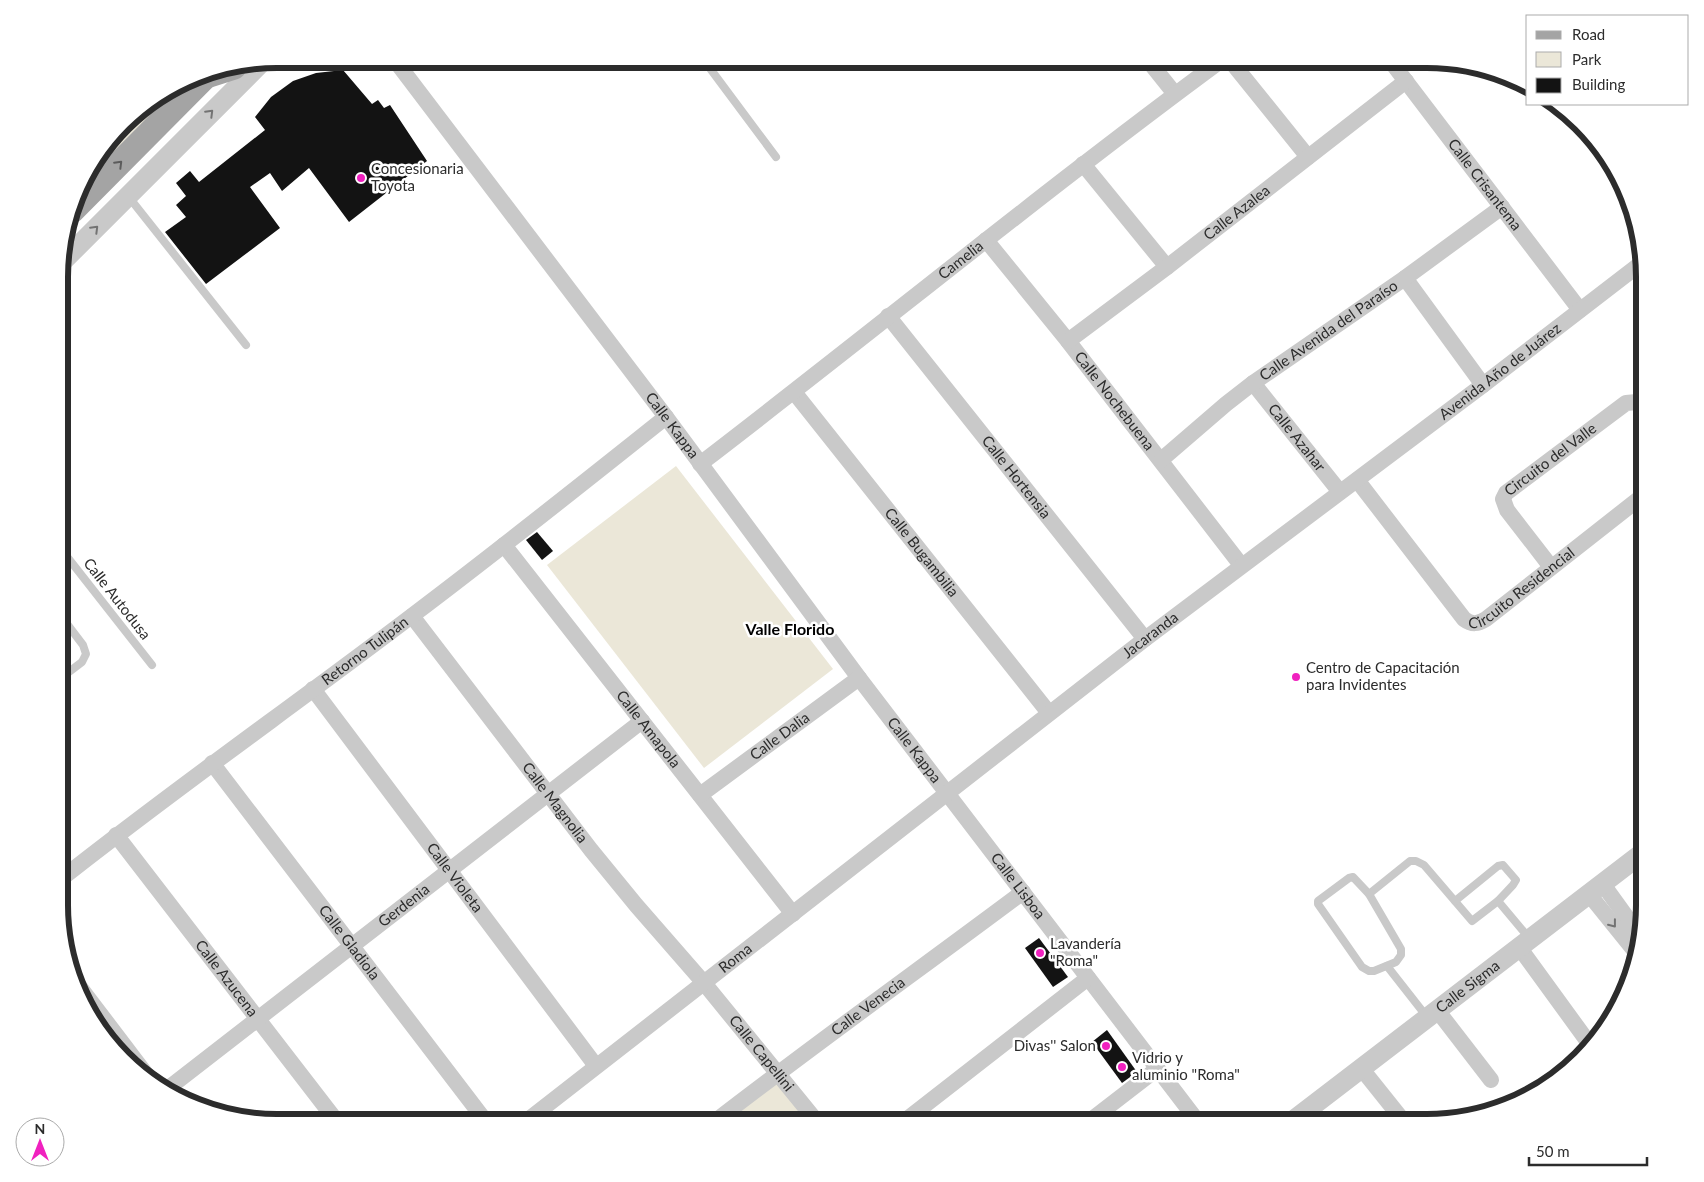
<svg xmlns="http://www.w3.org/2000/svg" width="1704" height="1182" viewBox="0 0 1704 1182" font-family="Lato,sans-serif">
<rect width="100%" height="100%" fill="#fff"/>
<g fill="#ebe7d8">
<polygon points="185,80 77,194 81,180 133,113"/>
<polygon points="676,466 833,669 704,768 547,565"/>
<polygon points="777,1080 810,1123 721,1123"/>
</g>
<g fill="#131313">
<polygon points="343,70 372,104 378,100 384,108 390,105 427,161 349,222 309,168 282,191 270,173 250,187 280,228 206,284 165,232 186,217 176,205 186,196 176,183 190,171 199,182 265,130 255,117 271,97 293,81 316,73"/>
<polygon points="537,532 553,551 542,560 526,540"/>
<polygon points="1039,938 1068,977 1053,987 1025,948"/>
<polygon points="1107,1030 1137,1072 1122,1083 1092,1042"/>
</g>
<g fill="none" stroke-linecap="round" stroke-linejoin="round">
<g stroke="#c9c9c9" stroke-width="8">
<polyline points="703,59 776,157"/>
<polyline points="128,196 246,345"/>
<polyline points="61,549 152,665"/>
<polyline points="61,616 83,645 86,654 82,662 61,678"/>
<polygon points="1353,877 1369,894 1401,949 1401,955 1396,962 1374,971 1369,971 1362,967 1318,904 1318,901 1349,878"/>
<polyline points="1369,894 1410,861 1416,861 1424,865 1472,921 1498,901"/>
<polyline points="1455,901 1498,866 1503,865 1516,880 1513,885 1498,901 1529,938"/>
<polyline points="1387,966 1427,1017"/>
</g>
<g stroke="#c9c9c9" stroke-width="16">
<path id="s1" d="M394 59 666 417 859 678 1199 1123"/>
<polyline points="1147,59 1175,94"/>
<polyline points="1229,59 1308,157"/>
<path id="s2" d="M1389 59 1580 310"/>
<polyline points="1083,164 1167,267"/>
<path id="s3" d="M986 240 1068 341 1241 565"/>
<polyline points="1405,278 1483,385"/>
<path id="s4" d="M888 316 1145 639"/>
<path id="s5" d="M1068 341 1167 267 1406 81"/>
<path id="s6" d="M1253 383 1340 492"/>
<path id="s7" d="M794 392 1049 713"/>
<path id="s8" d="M1161 460 1226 404 1253 383 1405 278 1502 207"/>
<path id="s9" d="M700 464C875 330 1045 190 1223 59"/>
<path id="s10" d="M1357 480 1464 619C1472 625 1478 624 1486 619L1645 494"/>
<path id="s11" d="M504 545 793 914"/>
<path id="s12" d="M1551 567 1507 510 1503 499 1506 493 1626 403 1637 402 1645 408"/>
<path id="s13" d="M412 616 591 850 636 905 704 983 818 1123"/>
<path id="s14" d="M313 689 596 1066"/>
<path id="s15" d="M212 763 487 1123"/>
<path id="s16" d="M700 795 859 678"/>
<path id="s17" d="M116 835 338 1123"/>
<path id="s18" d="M61 879C176 788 296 704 413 615 498 551 582 484 666 417"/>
<polyline points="1602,883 1641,937"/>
<polyline points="1588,893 1638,955"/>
<polyline points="1519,947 1591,1046"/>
<polyline points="79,986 152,1082"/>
<polyline points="1437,1010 1491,1080"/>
<polyline points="1361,1068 1405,1123"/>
<path id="s19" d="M166 1090 642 721"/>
<path id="s20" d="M524 1123 1145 639 1483 385 1644 261"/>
<path id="s21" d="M713 1123C815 1044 920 969 1023 892"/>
<polyline points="902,1123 1088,978"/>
<polyline points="1087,1123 1157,1069"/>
</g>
<g stroke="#c9c9c9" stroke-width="20">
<polyline points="61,263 262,62"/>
<path id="s22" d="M1290 1123 1645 851"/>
</g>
<g stroke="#a4a4a4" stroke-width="25">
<polyline points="206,76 234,67"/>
<polyline points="72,211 210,72"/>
</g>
</g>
<defs><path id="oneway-chevron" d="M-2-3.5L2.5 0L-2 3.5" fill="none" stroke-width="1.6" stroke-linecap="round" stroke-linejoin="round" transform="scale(1.25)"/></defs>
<g stroke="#737373">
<use href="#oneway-chevron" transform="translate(210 113) rotate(-45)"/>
<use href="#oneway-chevron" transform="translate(95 229) rotate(-45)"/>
<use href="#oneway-chevron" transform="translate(1613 924) rotate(52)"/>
</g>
<use stroke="#5c5c5c" href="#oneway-chevron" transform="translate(119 164) rotate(-45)"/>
<g fill="#f021bf" stroke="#fff" stroke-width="2">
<circle cx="361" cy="178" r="5"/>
<circle cx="1296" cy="677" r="5"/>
<circle cx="1040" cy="953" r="5"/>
<circle cx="1106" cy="1046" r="5"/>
<circle cx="1122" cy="1067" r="5"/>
</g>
<g text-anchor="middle" stroke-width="5" stroke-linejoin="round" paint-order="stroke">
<g font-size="15" fill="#2c2c2c" stroke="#fff" text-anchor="start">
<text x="371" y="174">Concesionaria<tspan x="371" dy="17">Toyota</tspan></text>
<text x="1306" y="673">Centro de Capacitación<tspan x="1306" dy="17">para Invidentes</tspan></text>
<text x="1050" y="949">Lavandería<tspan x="1050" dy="17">"Roma"</tspan></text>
<text x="1096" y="1051" text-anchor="end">Divas'' Salon</text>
<text x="1132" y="1063">Vidrio y<tspan x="1132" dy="17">aluminio "Roma"</tspan></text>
</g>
<g font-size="15" fill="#2c2c2c" stroke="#fff">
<text dy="5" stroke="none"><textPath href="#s2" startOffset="158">Calle Crisantema</textPath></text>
<text dy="5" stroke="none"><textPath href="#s5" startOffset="212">Calle Azalea</textPath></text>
<text dy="5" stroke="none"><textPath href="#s9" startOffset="331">Camelia</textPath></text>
<text dy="5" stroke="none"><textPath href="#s8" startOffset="212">Calle Avenida del Paraíso</textPath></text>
<text dy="5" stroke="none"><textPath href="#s20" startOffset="1232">Avenida Año de Juárez</textPath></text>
<text dy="5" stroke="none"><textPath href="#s3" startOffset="206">Calle Nochebuena</textPath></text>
<text dy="5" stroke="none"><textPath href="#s1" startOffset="460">Calle Kappa</textPath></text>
<text dy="5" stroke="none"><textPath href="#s6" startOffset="70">Calle Azahar</textPath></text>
<text dy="5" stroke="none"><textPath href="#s12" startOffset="146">Circuito del Valle</textPath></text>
<text dy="5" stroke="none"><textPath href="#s4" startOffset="206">Calle Hortensia</textPath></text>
<text dy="5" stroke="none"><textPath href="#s7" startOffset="205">Calle Bugambilia</textPath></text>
<text dy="5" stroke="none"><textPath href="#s10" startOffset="245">Circuito Residencial</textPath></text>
<text transform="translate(117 599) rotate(52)" y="5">Calle Autodusa</text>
<text dy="5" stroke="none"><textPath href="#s20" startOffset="794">Jacaranda</textPath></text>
<text dy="5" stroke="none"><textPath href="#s18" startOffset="380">Retorno Tulipán</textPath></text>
<text dy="5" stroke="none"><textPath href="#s11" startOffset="234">Calle Amapola</textPath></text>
<text dy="5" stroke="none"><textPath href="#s16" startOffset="99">Calle Dalia</textPath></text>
<text dy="5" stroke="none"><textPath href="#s1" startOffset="865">Calle Kappa</textPath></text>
<text dy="5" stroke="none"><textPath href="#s13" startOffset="235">Calle Magnolia</textPath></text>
<text dy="5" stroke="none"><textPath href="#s14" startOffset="236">Calle Violeta</textPath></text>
<text dy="5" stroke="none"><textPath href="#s1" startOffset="1036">Calle Lisboa</textPath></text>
<text dy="5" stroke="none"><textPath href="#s19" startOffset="301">Gerdenia</textPath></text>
<text dy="5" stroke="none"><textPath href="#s15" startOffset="226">Calle Gladiola</textPath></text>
<text dy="5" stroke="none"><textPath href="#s20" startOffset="268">Roma</textPath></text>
<text dy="5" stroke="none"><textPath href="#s17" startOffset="181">Calle Azucena</textPath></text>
<text dy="5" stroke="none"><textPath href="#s22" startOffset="224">Calle Sigma</textPath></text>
<text dy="5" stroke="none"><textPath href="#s21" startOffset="194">Calle Venecia</textPath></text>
<text dy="5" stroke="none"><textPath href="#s13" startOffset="560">Calle Capellini</textPath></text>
</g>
<g font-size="16" font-weight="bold" fill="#000" stroke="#fff">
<text x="790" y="635">Valle Florido</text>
</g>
</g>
<path d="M0 0H1704V1182H0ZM277 68H1427A209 209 0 0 1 1636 277V905A209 209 0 0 1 1427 1114H277A209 209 0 0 1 68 905V277A209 209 0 0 1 277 68Z" fill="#fff" fill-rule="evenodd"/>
<path fill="none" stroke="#2c2c2c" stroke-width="6" d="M277 68H1427A209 209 0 0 1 1636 277V905A209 209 0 0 1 1427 1114H277A209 209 0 0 1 68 905V277A209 209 0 0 1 277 68Z"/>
<rect x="1526" y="15" width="162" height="90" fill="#ffffff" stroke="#ababab"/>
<rect x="1536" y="31" width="25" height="8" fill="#a4a4a4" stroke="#ababab"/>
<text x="1572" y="40" font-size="15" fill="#2c2c2c">Road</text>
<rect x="1536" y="52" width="25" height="15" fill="#ebe7d8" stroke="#ababab"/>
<text x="1572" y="65" font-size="15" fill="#2c2c2c">Park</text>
<rect x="1536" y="78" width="25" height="15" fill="#131313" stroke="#ababab"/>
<text x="1572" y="90" font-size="15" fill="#2c2c2c">Building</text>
<g transform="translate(40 1142)"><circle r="24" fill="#ffffff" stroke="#ababab"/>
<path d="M0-4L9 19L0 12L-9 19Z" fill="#f021bf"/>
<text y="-8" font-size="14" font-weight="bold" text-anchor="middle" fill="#2c2c2c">N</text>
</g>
<path d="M1529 1157v8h118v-8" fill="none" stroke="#2c2c2c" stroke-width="2.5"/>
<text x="1536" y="1157" font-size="15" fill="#2c2c2c" stroke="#ffffff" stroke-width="4" paint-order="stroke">50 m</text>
</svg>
